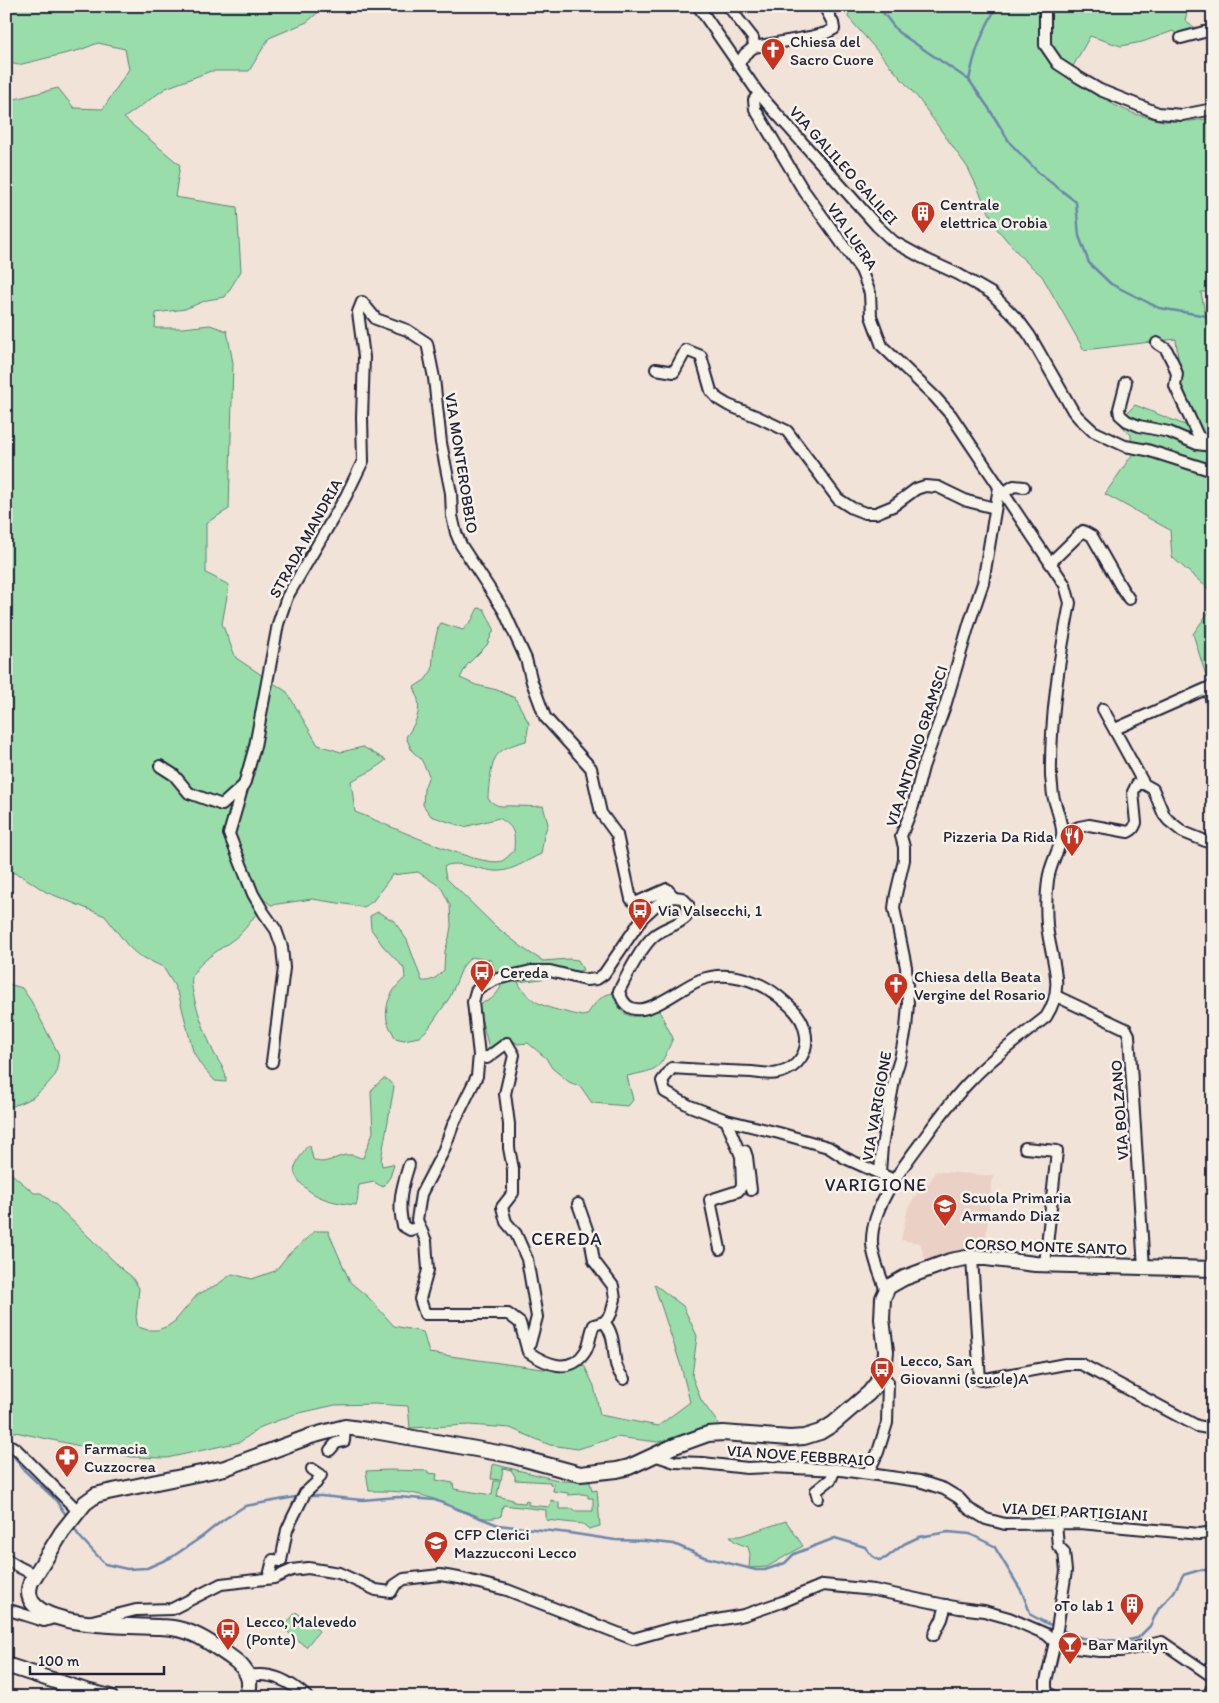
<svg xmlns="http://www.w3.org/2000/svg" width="1219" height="1703" viewBox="0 0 1219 1703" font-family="Itim,sans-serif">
<rect width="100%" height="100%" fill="#f2e3d9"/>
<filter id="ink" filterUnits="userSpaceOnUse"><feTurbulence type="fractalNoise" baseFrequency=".02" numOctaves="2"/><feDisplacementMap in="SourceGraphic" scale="10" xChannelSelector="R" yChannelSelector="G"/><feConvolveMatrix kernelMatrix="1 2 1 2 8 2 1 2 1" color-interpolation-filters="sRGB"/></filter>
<g filter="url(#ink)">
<polygon fill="#ebd0c6" points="936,1171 993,1176 990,1201 985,1247 963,1249 926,1262 920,1243 901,1240 908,1208 924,1181 929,1183"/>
<g fill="#99deaa" stroke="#5e8072">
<path d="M6 6H321L322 9 307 22 269 38 249 71H211L166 88 124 118 180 165 175 197 237 207 241 271 225 297 207 300 185 309 156 313 155 328H183L210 325 227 331 233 363 229 509 206 523V573L229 585 222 624 236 658 287 692 318 745 341 752 363 747 386 760 373 770 351 781 355 812C380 821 481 869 502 861 506 859 510 854 514 851 515 833 515 827 499 818L464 827 431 816 423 805 424 789 429 775 421 759 412 751 406 737C418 720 423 708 414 687L425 680 432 670 434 645 438 628 441 623 463 630 472 620 478 608 484 609 494 629 487 645 467 665 460 678 476 685 497 690 515 698 529 723 526 741C516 744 506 746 498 754 491 761 488 789 488 799 499 809 501 805 514 806 524 806 533 807 543 806L548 824 544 835 541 854C527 860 510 873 494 871 481 870 454 859 444 867L446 878 495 926 527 951 543 961 569 959 578 960 583 970 549 978 518 982C531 1008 556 1009 582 1016L587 1015C594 1004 602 993 615 993 618 1021 637 1020 658 1009L673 1038C659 1070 661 1069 627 1076L633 1100 628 1106 592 1103 581 1087 569 1082 552 1068 546 1058 528 1043 518 1044 508 1038 501 1040 489 1048 477 1003C489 1003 495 997 501 987L491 960 471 957 463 966 450 997 428 1029 419 1037 404 1040 395 1038C393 1032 388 1026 387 1020 384 1003 393 988 405 978L404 968 383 946 371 929 370 916 378 912 394 921 407 940 422 981C432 982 437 977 444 970L445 951 449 938 451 926 450 905 441 887 418 872 392 875 373 901 364 907 312 899 271 905 250 889 259 910C253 918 247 927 240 934 228 945 201 959 193 974 186 986 207 1037 213 1051 218 1062 227 1070 226 1082L215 1081 200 1064 193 1051 179 996 174 985 163 967 138 955 128 946 105 916 46 892 22 876 6 870V92L15 99 58 88 74 108 103 109 129 69 125 49 98 43 80 50 18 65 6 62Z"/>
<polygon points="850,6 1189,6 1185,20 1198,30 1187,34 1177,34 1173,31 1142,42 1121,46 1090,36 1072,68 1114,105 1135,114 1163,121 1192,121 1213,118 1213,292 1201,292 1213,355 1213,593 1172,557 1170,530 1105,494 1132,455 1131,435 1118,422 1135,405 1185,425 1176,339 1084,350 1042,276 1024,260 997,229 968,168 918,98 848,17"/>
<polygon points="1213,606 1213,698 1193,634"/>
<polygon points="9,984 22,988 31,1001 59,1055 56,1074 45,1087 32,1098 6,1109 6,985"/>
<path d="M383 1079H387L394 1087 381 1160 382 1166 392 1164 394 1165 390 1177 383 1187 374 1182 359 1185C357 1192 359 1199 356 1205 335 1203 313 1199 299 1181 296 1177 293 1172 295 1167 297 1160 303 1153 307 1146H310L313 1159C324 1168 339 1153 351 1155 356 1155 358 1158 363 1158L373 1132 371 1092 374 1087Z"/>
<polygon points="6,1169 34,1193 41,1193 57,1206 123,1270 131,1276 139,1288 136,1317 138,1327 148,1330 158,1330 168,1326 175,1321 197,1295 218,1284 232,1274 252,1279 275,1271 289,1254 315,1231 328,1231 350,1282 369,1298 394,1326 423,1332 429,1353 542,1369 564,1370 584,1365 594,1386 600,1415 658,1426 690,1402 681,1366 654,1284 683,1306 697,1336 692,1376 701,1400 720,1426 658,1442 616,1437 578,1449 550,1445 510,1428 469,1425 410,1428 408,1406 374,1404 335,1405 295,1414 261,1427 240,1442 167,1458 131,1457 6,1430 6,1411 10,1403 6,1391"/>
<path d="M493 1464 562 1481 590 1482 592 1491 597 1490 600 1526 589 1529 583 1524 546 1520V1510L503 1505 501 1516C481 1525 450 1505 431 1498 411 1491 389 1491 369 1491L366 1471 389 1470 428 1471V1473L437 1474 436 1480 453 1483 454 1489 492 1495 494 1481H500L497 1496 513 1500V1502L525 1503 526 1500 529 1501 528 1505 550 1507 551 1500 559 1503V1509H574L575 1511H593V1498H588V1495L582 1494 568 1495V1493L553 1491 554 1485 550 1484V1482L515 1480V1476L511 1470 503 1468 501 1480 491 1479Z"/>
<polygon points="786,1521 803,1546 767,1567 749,1568 750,1554 748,1547 735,1542 730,1536 740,1536"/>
<polygon points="296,1612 319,1631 306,1647 283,1628"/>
</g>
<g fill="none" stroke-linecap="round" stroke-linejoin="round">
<g stroke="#6b86ab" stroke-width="2.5">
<polyline points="878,6 898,32 969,80 988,107 1010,143 1039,173 1076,202 1079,236 1089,263 1111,284 1159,308 1213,317"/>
<path d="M969 80C975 50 982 33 997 6"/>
<polyline points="6,1453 13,1455 24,1470 55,1499 68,1518"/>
<polyline points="306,1496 321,1496 362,1500 398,1497 435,1500 498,1525 569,1533 615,1540 645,1541 674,1544 704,1557 756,1570 765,1570 785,1563 794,1554 835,1538 865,1547 872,1556 879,1560 886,1558 904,1544 919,1537 948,1532 970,1534 994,1546 1022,1592 1031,1615 1046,1623 1054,1626"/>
<polyline points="72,1525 79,1536 105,1564 127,1569 147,1568 172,1557 203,1536 223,1520 245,1506 301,1496"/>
<polyline points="1059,1628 1071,1634 1082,1638 1124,1641 1138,1638 1150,1626 1159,1608 1174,1592 1183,1575 1200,1570 1213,1570"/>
</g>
<defs>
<g id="street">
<polyline points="698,6 759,94 877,226 894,242 923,258 958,274 991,293 1019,321 1030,336 1073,411 1079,418 1093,431 1125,446 1147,450 1213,471"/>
<polyline points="728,6 753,38 754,47"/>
<polyline points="1045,6 1045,45 1058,64 1078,77 1100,90 1158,113 1182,115 1213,109"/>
<polyline points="1181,38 1204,32 1213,31"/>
<polyline points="738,65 745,54 754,47 810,37 826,33 834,29 833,23 824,6"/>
<path d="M759 94 754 100 755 109 802 188 861 270 870 293 871 316 882 346 935 397 951 415 1065 585 1070 603C1059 660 1050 718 1051 777 1052 783 1052 789 1053 795 1055 805 1064 827 1062 836 1059 851 1050 864 1048 880 1046 894 1046 911 1047 925 1050 959 1067 985 1046 1017 1021 1037 995 1055 973 1078 955 1096 940 1116 925 1137 905 1164 870 1207 872 1244 873 1259 881 1276 886 1291"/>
<polyline points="1157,343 1166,349 1173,363 1177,374 1175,386 1198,436 1210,444"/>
<polyline points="656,369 674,372 686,350 701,356 711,391 718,399 728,405 758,417 787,431 838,499 852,508 865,513 876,513 893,506 916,489 925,486 938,487 967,501 995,508"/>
<polyline points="1126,382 1119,409 1120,415 1127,421 1139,426 1169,432 1197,444 1212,446"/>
<polyline points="1003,493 1014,486 1024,487"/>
<polyline points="1050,563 1083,531 1092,536 1121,587 1129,599"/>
<polyline points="1103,709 1144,784 1153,789 1164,815 1168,820 1183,832 1213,844"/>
<polyline points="1115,729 1208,688 1213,706"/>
<polyline points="160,766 174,775 189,793 222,805 244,785 255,746 278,624 287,597 346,496 363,461 362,417 364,357 358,312 362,302 376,319 407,330 427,343 434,378 441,443 451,493 452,516 456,533 461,545 504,611 526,659 532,682 545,717 591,768 601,813 617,835 631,899 635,903 667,889 674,897"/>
<polyline points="242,789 229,834 253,894 264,913 276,930 282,947 284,968 272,1062"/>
<path d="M1063 834 1079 827 1089 825 1128 832C1133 830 1134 828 1136 823L1133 792 1137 784H1144"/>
<polyline points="1056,996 1126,1029 1129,1035 1144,1268"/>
<polyline points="479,1055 487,1058 507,1043 514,1055 505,1094 509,1124 509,1148 513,1169 513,1193 502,1207 506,1222 516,1234 527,1259 537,1317 529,1347 527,1348"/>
<polyline points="1025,1148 1057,1151 1045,1264"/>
<polyline points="745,1151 747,1157 751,1190"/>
<path d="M409 1165C402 1187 397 1204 403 1226L410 1230 419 1227"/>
<polyline points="880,1172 882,1146 895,1075 900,1059 906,1029 908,1004 906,967 894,908 896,894 904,860 904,847 901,836 913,806 923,767 945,706 970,621 983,583 999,487"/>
<path d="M578 1204 590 1238 594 1261 613 1286 615 1299 611 1314 604 1322 594 1325C590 1333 590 1345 585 1352 570 1375 546 1364 528 1352L520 1323 508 1314H425L420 1299 428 1270 426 1241 417 1220 421 1194 443 1152 453 1125 477 1076 479 1055 473 1002 476 991 480 987 497 979 531 971H550L586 980 597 979 604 974 643 917 654 907 664 900 674 897 682 898 688 904 686 917C677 926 665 927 655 935 642 945 627 975 619 991 631 1034 676 989 700 980 726 970 757 979 778 996 789 1005 802 1015 805 1031 810 1051 798 1069 778 1073 770 1075 760 1073 752 1072 725 1071 699 1070 672 1068L662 1081 665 1092 690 1106 726 1120 779 1133 828 1147 845 1158 894 1180"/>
<polyline points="720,1249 710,1200 738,1191 742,1186 741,1156 726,1120"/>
<polyline points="972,1258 980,1380 1065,1364 1081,1364 1197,1426 1213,1429"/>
<path d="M604 1322C620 1340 608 1362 624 1379"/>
<polyline points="6,1443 16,1449 78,1511"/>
<polyline points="330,1450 336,1443 344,1441 345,1427"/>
<polyline points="654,1455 675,1462 703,1463 747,1468 770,1467 841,1470 919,1481 944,1489 959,1498 969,1509 986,1519 1005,1524 1080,1523 1200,1534 1213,1532"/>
<polyline points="868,1473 878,1452 887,1423 888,1382 881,1373"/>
<polyline points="818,1498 816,1491 831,1479 835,1469"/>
<polyline points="6,1559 19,1567 35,1575"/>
<polyline points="270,1572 273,1560 281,1561 287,1530 292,1519 305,1493 316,1483 321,1475 312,1469"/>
<polyline points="6,1609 44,1621 57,1617"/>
<polyline points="88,1622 136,1610 172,1609 221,1584 274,1578 292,1570 308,1568 339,1573 376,1590 391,1592 395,1585 404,1579 440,1575 459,1578 507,1590 633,1639 669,1629 744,1615 782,1602 823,1585 874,1590 959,1608 984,1611 1009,1618 1046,1634 1055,1642 1075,1648 1099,1651 1121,1651 1162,1642 1213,1677"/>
<polyline points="934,1635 942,1619 946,1605"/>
<path d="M248 1676C273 1672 289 1681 307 1697"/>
<polyline points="1055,1697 1051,1695 1046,1690 1046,1681 1055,1642 1066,1571 1064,1552 1058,1546 1056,1523"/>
<polyline points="1211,1697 1211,1690 1213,1687"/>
</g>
<g id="secondary">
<polyline points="6,1665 86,1691 110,1697"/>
<path d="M246 1697C254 1680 246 1668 232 1658 216 1647 201 1635 182 1630 175 1628 167 1627 159 1627 135 1625 12 1631 31 1582L62 1532 85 1503 96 1495 108 1492 225 1468 311 1436 345 1427 374 1431 510 1455 580 1474 617 1470 629 1467 672 1447 708 1434 723 1433 790 1438 804 1437 820 1432 833 1424 869 1393 877 1383 885 1362 886 1351 882 1319 883 1298 888 1287 904 1278 950 1261 966 1258H986L1035 1264 1213 1269"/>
</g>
</defs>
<use href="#street" stroke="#22223b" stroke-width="14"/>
<use href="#secondary" stroke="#22223b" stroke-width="18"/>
<use href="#street" stroke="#f7f3e8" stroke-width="10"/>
<use href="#secondary" stroke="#f7f3e8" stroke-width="14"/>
</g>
</g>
<defs>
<symbol id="church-pin" viewBox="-11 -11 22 30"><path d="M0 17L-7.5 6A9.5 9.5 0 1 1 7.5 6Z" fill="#c8321e" stroke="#f7f3e8"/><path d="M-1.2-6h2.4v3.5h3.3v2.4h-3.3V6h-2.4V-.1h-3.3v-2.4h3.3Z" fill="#fff"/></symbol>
<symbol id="building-pin" viewBox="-11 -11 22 30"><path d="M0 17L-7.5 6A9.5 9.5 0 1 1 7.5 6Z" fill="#c8321e" stroke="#f7f3e8"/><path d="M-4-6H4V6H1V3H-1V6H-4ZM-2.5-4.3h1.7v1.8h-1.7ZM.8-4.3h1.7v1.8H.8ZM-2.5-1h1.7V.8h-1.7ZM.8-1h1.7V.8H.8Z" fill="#fff"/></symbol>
<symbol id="restaurant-pin" viewBox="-11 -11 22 30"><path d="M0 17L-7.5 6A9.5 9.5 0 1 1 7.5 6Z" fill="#c8321e" stroke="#f7f3e8"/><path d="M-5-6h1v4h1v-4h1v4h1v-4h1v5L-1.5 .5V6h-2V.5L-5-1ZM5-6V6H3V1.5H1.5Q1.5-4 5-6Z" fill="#fff"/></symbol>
<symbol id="bus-pin" viewBox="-11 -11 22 30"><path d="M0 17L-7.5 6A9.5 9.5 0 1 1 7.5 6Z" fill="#c8321e" stroke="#f7f3e8"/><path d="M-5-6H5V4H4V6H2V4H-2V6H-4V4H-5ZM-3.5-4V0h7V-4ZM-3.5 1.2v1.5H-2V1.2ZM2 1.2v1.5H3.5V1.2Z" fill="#fff"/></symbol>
<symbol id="school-pin" viewBox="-11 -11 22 30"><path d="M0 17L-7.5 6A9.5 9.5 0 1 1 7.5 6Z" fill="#c8321e" stroke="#f7f3e8"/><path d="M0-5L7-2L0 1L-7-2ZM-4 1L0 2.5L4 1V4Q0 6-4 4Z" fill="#fff"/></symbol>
<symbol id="pharmacy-pin" viewBox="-11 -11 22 30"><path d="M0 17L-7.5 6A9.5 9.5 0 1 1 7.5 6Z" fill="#c8321e" stroke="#f7f3e8"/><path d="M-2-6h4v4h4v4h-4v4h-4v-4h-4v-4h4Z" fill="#fff"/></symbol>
<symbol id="bar-pin" viewBox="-11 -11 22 30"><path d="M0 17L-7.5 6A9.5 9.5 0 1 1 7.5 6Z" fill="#c8321e" stroke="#f7f3e8"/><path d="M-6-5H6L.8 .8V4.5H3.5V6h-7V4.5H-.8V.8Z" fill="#fff"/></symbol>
</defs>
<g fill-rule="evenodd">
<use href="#church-pin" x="759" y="36" width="28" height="38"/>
<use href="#building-pin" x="909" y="199" width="28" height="38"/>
<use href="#restaurant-pin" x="1058" y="822" width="28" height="38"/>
<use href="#bus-pin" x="626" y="896" width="28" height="38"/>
<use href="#bus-pin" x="468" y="958" width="28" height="38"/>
<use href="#church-pin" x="882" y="971" width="28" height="38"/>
<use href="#school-pin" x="931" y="1192" width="28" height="38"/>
<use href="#bus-pin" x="868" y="1355" width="28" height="38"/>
<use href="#pharmacy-pin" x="53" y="1443" width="28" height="38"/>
<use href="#school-pin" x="422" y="1529" width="28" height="38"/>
<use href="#building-pin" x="1118" y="1591" width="28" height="38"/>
<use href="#bus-pin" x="214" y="1616" width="28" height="38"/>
<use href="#bar-pin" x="1056" y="1630" width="28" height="38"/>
</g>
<g text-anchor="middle" stroke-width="5" stroke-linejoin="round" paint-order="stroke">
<g font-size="16" fill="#22223b" stroke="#f7f3e8" text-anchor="start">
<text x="790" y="47">Chiesa del<tspan x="790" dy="18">Sacro Cuore</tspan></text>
<text x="940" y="210">Centrale<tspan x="940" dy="18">elettrica Orobia</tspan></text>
<text x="1054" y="842" text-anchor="end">Pizzeria Da Rida</text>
<text x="658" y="916">Via Valsecchi, 1</text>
<text x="500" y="978">Cereda</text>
<text x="914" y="982">Chiesa della Beata<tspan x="914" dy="18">Vergine del Rosario</tspan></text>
<text x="962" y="1203">Scuola Primaria<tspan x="962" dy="18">Armando Diaz</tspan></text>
<text x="900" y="1366">Lecco, San<tspan x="900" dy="18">Giovanni (scuole)A</tspan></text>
<text x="84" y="1454">Farmacia<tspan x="84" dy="18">Cuzzocrea</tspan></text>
<text x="454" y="1540">CFP Clerici<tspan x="454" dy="18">Mazzucconi Lecco</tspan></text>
<text x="1114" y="1611" text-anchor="end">oTo lab 1</text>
<text x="246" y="1627">Lecco, Malevedo<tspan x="246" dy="18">(Ponte)</tspan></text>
<text x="1088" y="1650">Bar Marilyn</text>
</g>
<g font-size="16" fill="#22223b" stroke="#f7f3e8">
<text transform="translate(844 165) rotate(48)" y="6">VIA GALILEO GALILEI</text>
<text transform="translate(853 236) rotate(56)" y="6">VIA LUERA</text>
<text transform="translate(462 463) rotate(81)" y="6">VIA MONTEROBBIO</text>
<text transform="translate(305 538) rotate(-61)" y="6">STRADA MANDRIA</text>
<text transform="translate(916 746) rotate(-72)" y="6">VIA ANTONIO GRAMSCI</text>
<text transform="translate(876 1106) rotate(-80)" y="6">VIA VARIGIONE</text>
<text transform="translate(1119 1110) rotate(-94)" y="6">VIA BOLZANO</text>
<text transform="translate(1046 1246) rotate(2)" y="6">CORSO MONTE SANTO</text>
<text transform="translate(801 1455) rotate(4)" y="6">VIA NOVE FEBBRAIO</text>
<text transform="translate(1075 1511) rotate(3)" y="6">VIA DEI PARTIGIANI</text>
</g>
<g font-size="18" letter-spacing="1" fill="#22223b" stroke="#f7f3e8">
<text x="876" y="1191">VARIGIONE</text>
<text x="567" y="1245">CEREDA</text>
</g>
</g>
<rect width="1219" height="1703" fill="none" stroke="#f7f3e8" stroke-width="25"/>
<rect x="12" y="12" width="1194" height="1678" fill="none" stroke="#22223b" stroke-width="2" filter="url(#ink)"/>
<path d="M30 1666v8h134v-8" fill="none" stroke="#22223b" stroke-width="2.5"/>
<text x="38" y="1666" font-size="15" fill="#22223b" stroke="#f7f3e8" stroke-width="4" paint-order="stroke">100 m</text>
</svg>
